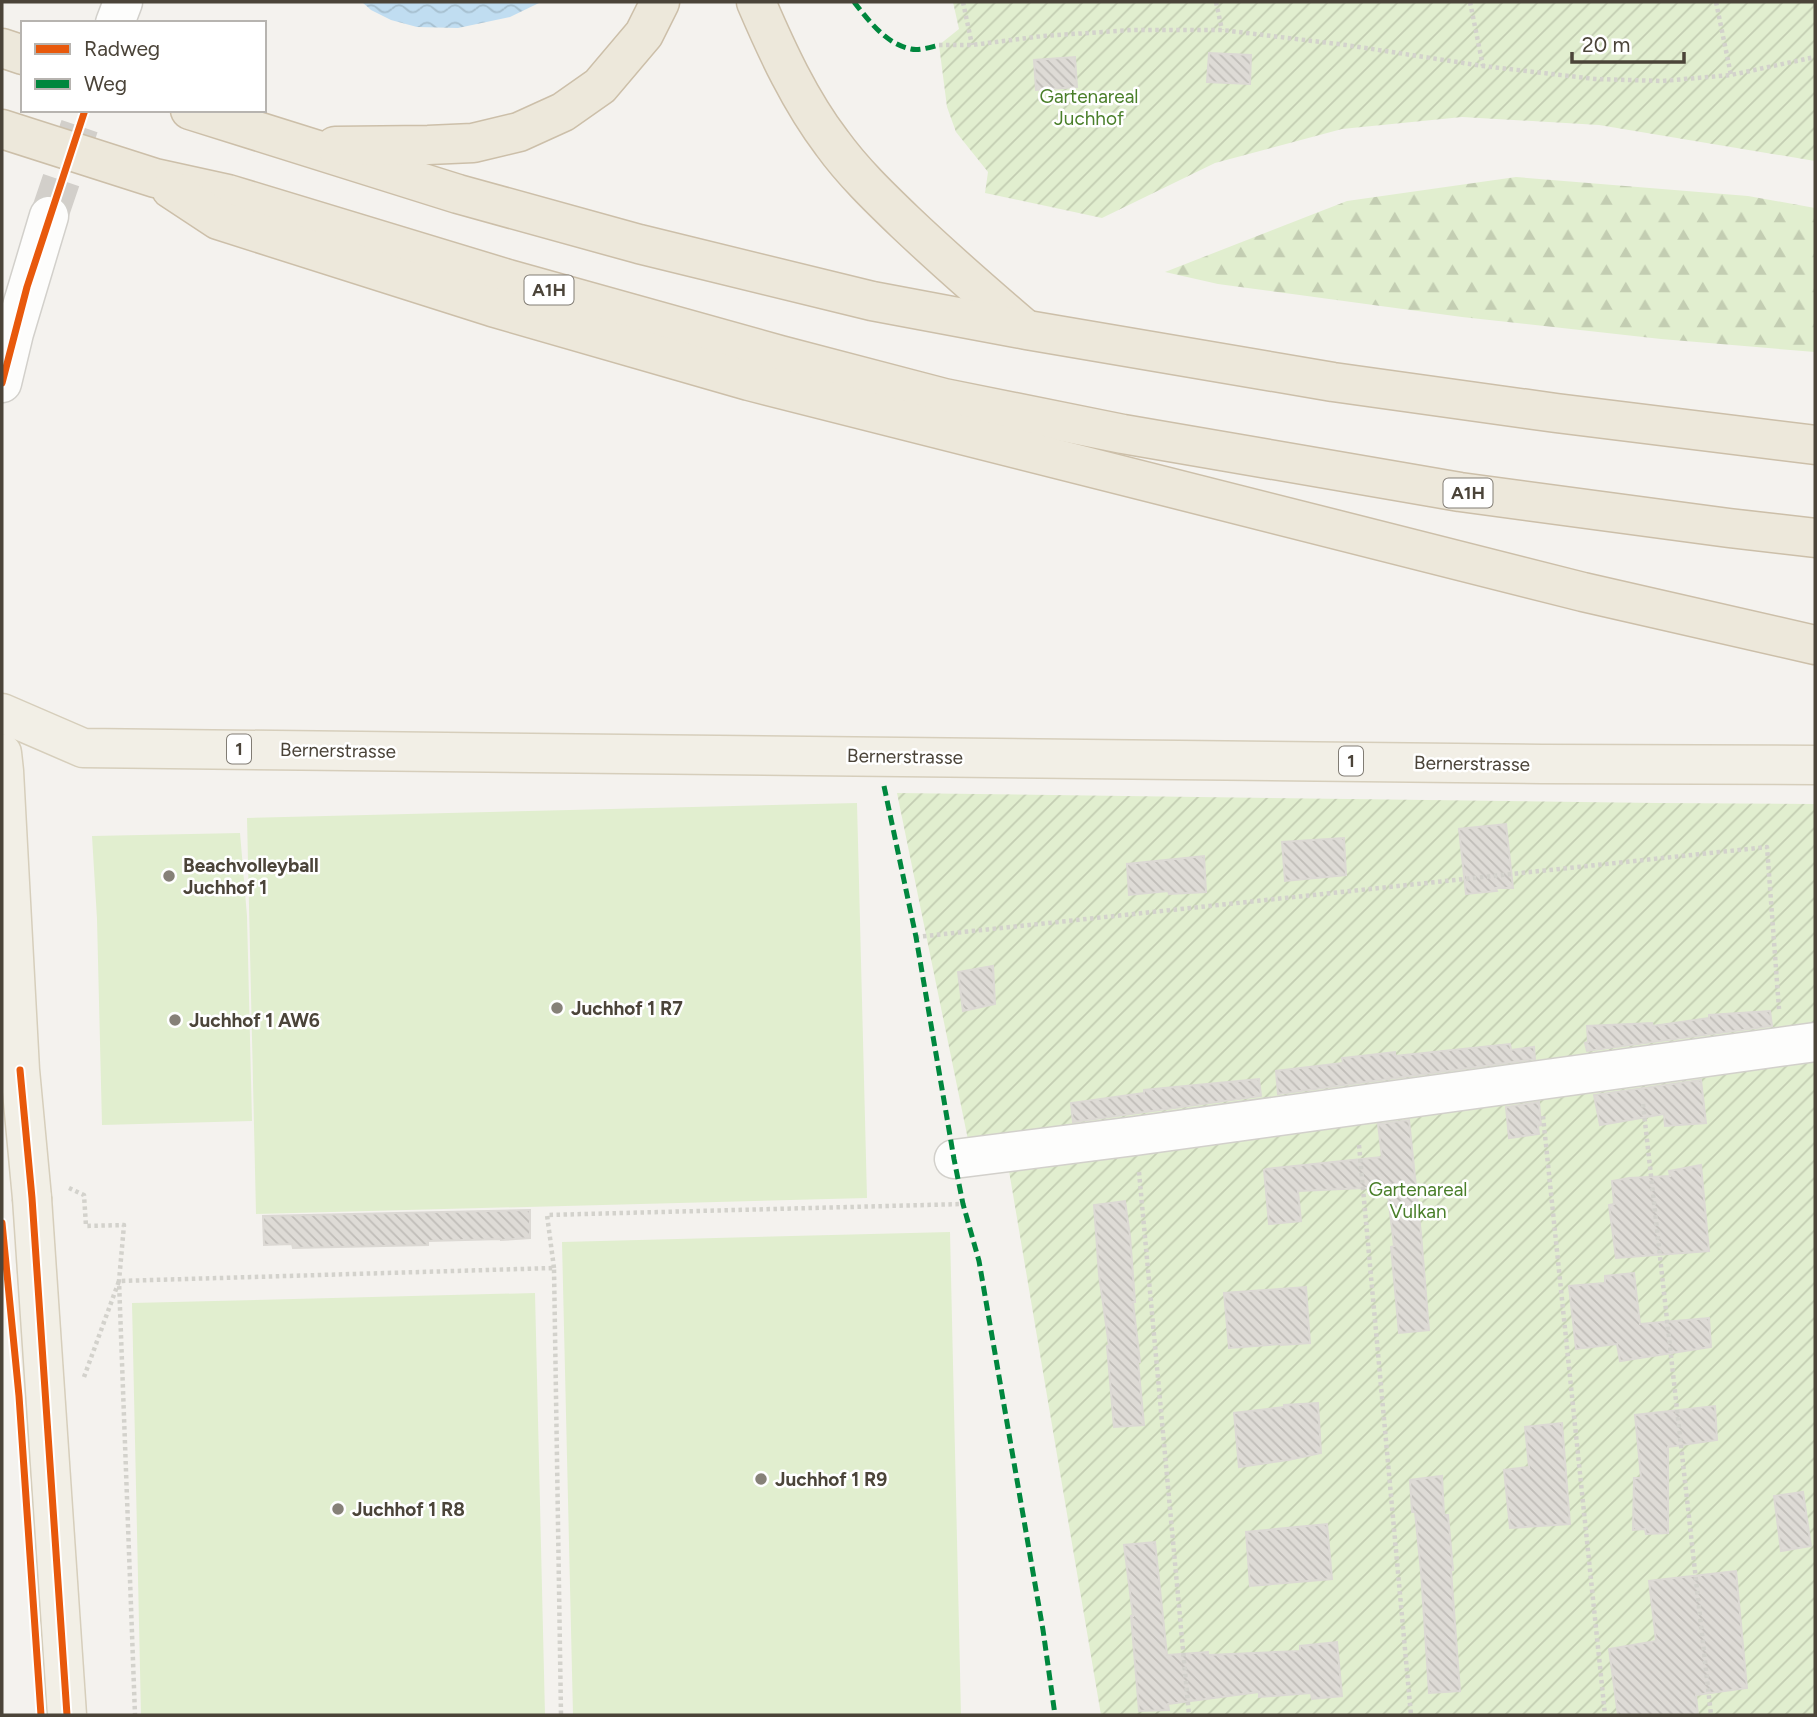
<svg xmlns="http://www.w3.org/2000/svg" width="1817" height="1717" viewBox="0 0 1817 1717" font-family="Figtree,sans-serif">
<defs>
<pattern id="forest-firs" width="22" height="20" patternUnits="userSpaceOnUse" patternTransform="scale(1.75)"><rect width="22" height="20" fill="#e1eecf"/><path d="M5 1l3.5 6h-7zM16 11l3.5 6h-7z" fill="#c3cdb2"/></pattern>
<pattern id="garden-furrows" width="10" height="10" patternUnits="userSpaceOnUse" patternTransform="scale(1.75)"><rect width="10" height="10" fill="#e1eecf"/><path d="M-1 1l2-2M0 10L10 0M9 11l2-2" fill="none" stroke="#c3cdb2"/></pattern>
<pattern id="water-waves" width="16" height="10" patternUnits="userSpaceOnUse" patternTransform="scale(1.75)"><rect width="16" height="10" fill="#c0ddf1"/><path d="M0 5q4-4 8 0t8 0" fill="none" stroke="#a6bfcf"/></pattern>
<pattern id="building-back-hatch" width="6" height="6" patternUnits="userSpaceOnUse" patternTransform="scale(1.75)"><rect width="6" height="6" fill="#dedbd6"/><path d="M-1 5l2 2M0 0l6 6M5-1l2 2" fill="none" stroke="#c0bdb8"/></pattern>
</defs>
<rect width="100%" height="100%" fill="#f4f2ee"/>
<g fill="#e1eecf">
<polygon points="857,803 867,1198 256,1214 247,818"/>
<polygon points="240,833 247,916 252,1121 102,1125 97,919 92,836"/>
<polygon points="950,1232 961,1715 573,1715 562,1242"/>
<polygon points="535,1293 545,1715 141,1715 132,1303"/>
</g>
<polygon fill="url(#forest-firs)" points="1516,177 1748,196 1815,208 1815,352 1661,339 1462,317 1218,284 1165,272 1347,201"/>
<g fill="url(#garden-furrows)">
<polygon points="953,2 1815,2 1815,161 1599,125 1462,117 1342,129 1215,163 1102,218 985,193 988,172 956,132 947,107 939,45 959,29"/>
<polygon points="897,793 1656,803 1815,804 1815,1715 1101,1715 1007,1159 973,1164"/>
</g>
<polygon fill="url(#water-waves)" points="362,2 541,2 510,17 458,28 417,27 391,20 371,10"/>
<g fill="url(#building-back-hatch)" stroke="#dcd9d4" stroke-width="2">
<polygon points="1209,53 1251,55 1250,84 1207,82"/>
<polygon points="1075,57 1077,87 1036,90 1034,60"/>
<polygon points="1506,824 1513,888 1496,888 1497,891 1466,894 1459,829"/>
<polygon points="1344,838 1346,875 1285,881 1282,842"/>
<polygon points="1204,856 1206,892 1169,894 1168,891 1129,895 1127,864"/>
<polygon points="993,966 995,1004 963,1011 958,972"/>
<polygon points="1770,1011 1772,1026 1587,1051 1585,1043 1588,1042 1587,1026 1652,1023 1653,1026 1709,1018 1709,1015"/>
<polygon points="1510,1044 1511,1050 1534,1047 1535,1059 1278,1094 1276,1071 1343,1063 1342,1058 1395,1052 1395,1056"/>
<polygon points="1259,1079 1261,1096 1073,1122 1071,1103 1144,1093 1144,1090"/>
<polygon points="1701,1080 1706,1123 1665,1126 1664,1114 1600,1125 1594,1095"/>
<polygon points="1539,1102 1541,1125 1538,1126 1539,1134 1509,1138 1506,1107"/>
<polygon points="1409,1120 1421,1234 1429,1330 1399,1333 1391,1247 1394,1246 1387,1187 1298,1191 1301,1221 1269,1224 1264,1170 1266,1169 1382,1157 1378,1124"/>
<polygon points="1701,1165 1709,1251 1616,1258 1609,1205 1614,1204 1612,1181 1629,1178 1670,1176 1669,1171"/>
<polygon points="1125,1201 1130,1236 1135,1302 1133,1302 1140,1362 1138,1362 1144,1425 1114,1427 1107,1346 1109,1346 1099,1275 1094,1205"/>
<polygon points="530,1210 530,1238 501,1240 501,1239 428,1241 428,1245 293,1248 292,1244 264,1245 263,1216"/>
<polygon points="1634,1273 1640,1324 1709,1318 1711,1347 1620,1361 1617,1344 1576,1349 1569,1286 1605,1283 1605,1276"/>
<polygon points="1306,1287 1310,1343 1281,1345 1281,1344 1229,1348 1224,1293"/>
<polygon points="1318,1403 1321,1453 1288,1460 1239,1467 1234,1413 1284,1407 1284,1405"/>
<polygon points="1715,1406 1717,1440 1668,1447 1668,1533 1646,1534 1645,1529 1633,1530 1634,1478 1641,1478 1635,1415"/>
<polygon points="1562,1423 1570,1524 1510,1528 1504,1470 1529,1467 1525,1427"/>
<polygon points="1442,1476 1444,1515 1448,1515 1453,1570 1451,1570 1460,1691 1429,1693 1421,1572 1415,1512 1412,1512 1410,1480"/>
<polygon points="1803,1492 1811,1546 1781,1551 1774,1496"/>
<polygon points="1327,1524 1332,1579 1250,1586 1246,1532"/>
<polygon points="1155,1542 1167,1655 1208,1652 1208,1655 1300,1651 1300,1646 1337,1642 1342,1696 1312,1699 1311,1693 1259,1697 1259,1692 1168,1704 1169,1710 1139,1711 1131,1616 1133,1616 1124,1545"/>
<polygon points="1736,1571 1747,1688 1696,1695 1698,1715 1618,1715 1609,1649 1656,1641 1649,1581"/>
</g>
<g fill="none" stroke-linecap="round" stroke-linejoin="round">
<polyline stroke="#d2cfca" stroke-width="38" stroke-dasharray="38 19" stroke-linecap="butt" points="49,216 85,110"/>
<defs>
<g id="minor">
<polyline points="115,23 123,2"/>
<polyline points="2,383 14,333 49,216"/>
<polyline points="954,1159 1135,1136 1815,1042"/>
</g>
<g id="major">
<polyline points="2,713 83,748 1542,764 1815,765"/>
<polyline points="2,753 4,771 20,1070 32,1198"/>
</g>
<g id="highway">
<path d="M756 2C777 51 800 101 832 143 853 172 879 197 905 222 944 259 984 294 1025 329"/>
<polyline points="2,48 23,55"/>
<polyline points="190,110 458,194 639,244 872,301 1027,330 1333,382 1556,413 1815,445"/>
<polyline points="2,129 155,178 228,194 508,279 780,355 944,398 1123,434 1460,492 1729,528 1815,538"/>
<polyline points="335,146 428,145 473,143 519,132 563,112 600,86 644,34 660,2"/>
<polyline points="171,189 218,220 492,307 749,381 1583,592 1815,645"/>
</g>
</defs>
<use href="#minor" stroke="#d2d0cb" stroke-width="41"/>
<use href="#major" stroke="#d6cebb" stroke-width="41"/>
<use href="#highway" stroke="#ccbfa9" stroke-width="41"/>
<g stroke="#d3d2cc" stroke-width="4.5" stroke-dasharray="3.5 3.5" stroke-linecap="butt">
<polyline points="963,2 972,45"/>
<polyline points="1216,2 1222,30"/>
<polyline points="1470,2 1483,66"/>
<polyline points="1716,2 1731,75"/>
<polyline points="939,45 972,45 1043,36 1132,30 1222,30 1346,45 1483,66 1595,79 1662,81 1731,75 1815,57"/>
<polyline points="916,937 1767,847 1779,1009"/>
<polyline points="1643,1104 1711,1715"/>
<polyline points="1543,1116 1605,1715"/>
<polyline points="1359,1145 1411,1715"/>
<polyline points="1139,1172 1189,1715"/>
<polyline points="69,1188 84,1195 86,1226 124,1225 119,1281 135,1715"/>
<polyline points="554,1268 547,1215 963,1204"/>
<polyline points="84,1377 119,1281 554,1268 561,1715"/>
</g>
<use href="#minor" stroke="#fdfdfc" stroke-width="38"/>
<use href="#major" stroke="#f2efe6" stroke-width="38"/>
<use href="#highway" stroke="#ede8db" stroke-width="38"/>
<defs>
<polyline id="major-bridge" points="32,1198 67,1715"/>
</defs>
<use href="#major-bridge" stroke="#d6cebb" stroke-width="41" stroke-linecap="butt"/>
<use href="#major-bridge" stroke="#f2efe6" stroke-width="38"/>
<g stroke="#00873e" stroke-width="5" stroke-dasharray="10 5" stroke-linecap="butt">
<path d="M854 2C869 21 886 44 911 49 919 51 931 47 939 45"/>
<polyline points="884,786 916,937 954,1159 963,1204 979,1261 1043,1630 1055,1715"/>
</g>
<defs>
<g id="cycleway">
<polyline points="2,383 27,287 85,110"/>
<polyline points="20,1070 32,1198 67,1715"/>
<polyline points="2,1223 19,1396 41,1715"/>
</g>
</defs>
<use href="#cycleway" stroke="#fff" stroke-width="11"/>
<use href="#cycleway" stroke="#e8590c" stroke-width="7"/>
</g>
<g fill="#868178" stroke="#fff" stroke-width="2.5">
<circle cx="169" cy="876" r="7"/>
<circle cx="557" cy="1008" r="7"/>
<circle cx="175" cy="1020" r="7"/>
<circle cx="761" cy="1479" r="7"/>
<circle cx="338" cy="1509" r="7"/>
</g>
<g text-anchor="middle" stroke-width="5" stroke-linejoin="round" paint-order="stroke">
<g fill="#fff" stroke="#817c74" stroke-width="2">
<rect x="524.5" y="275.5" width="49" height="29" rx="5"/>
<rect x="1443.5" y="478.5" width="49" height="29" rx="5"/>
<rect x="227" y="734.5" width="24" height="29" rx="5"/>
<rect x="1339" y="746.5" width="24" height="29" rx="5"/>
</g>
<g font-size="18" font-weight="bold" fill="#4b4439">
<text x="549" y="296">A1H</text>
<text x="1468" y="499">A1H</text>
<text x="239" y="755">1</text>
<text x="1351" y="767">1</text>
</g>
<g font-size="19" fill="#4a7f2a" stroke="#fff">
<text x="1089" y="103">Gartenareal<tspan x="1089" dy="22">Juchhof</tspan></text>
<text x="1418" y="1196">Gartenareal<tspan x="1418" dy="22">Vulkan</tspan></text>
</g>
<g font-size="19" fill="#4b4439" stroke="#fff">
<text transform="translate(338 750) rotate(1)" y="7">Bernerstrasse</text>
<text transform="translate(905 756) rotate(1)" y="7">Bernerstrasse</text>
<text transform="translate(1472 763) rotate(1)" y="7">Bernerstrasse</text>
</g>
<g font-size="19" font-weight="bold" fill="#4b4439" stroke="#fff" text-anchor="start">
<text x="183" y="872">Beachvolleyball<tspan x="183" dy="22">Juchhof 1</tspan></text>
<text x="571" y="1015">Juchhof 1 R7</text>
<text x="189" y="1027">Juchhof 1 AW6</text>
<text x="775" y="1486">Juchhof 1 R9</text>
<text x="352" y="1516">Juchhof 1 R8</text>
</g>
</g>
<rect width="1817" height="1717" fill="none" stroke="#4b4439" stroke-width="7"/>
<rect x="21" y="21" width="245" height="91" fill="#ffffff" stroke="#b7b4b0" stroke-width="2"/>
<rect x="35" y="44" width="35" height="10" fill="#e8590c" stroke="#b7b4b0" stroke-width="2"/>
<text x="84" y="56" font-size="21" fill="#4b4439">Radweg</text>
<rect x="35" y="79" width="35" height="10" fill="#00873e" stroke="#b7b4b0" stroke-width="2"/>
<text x="84" y="91" font-size="21" fill="#4b4439">Weg</text>
<path d="M1572 52v10h112v-10" fill="none" stroke="#4b4439" stroke-width="3.5"/>
<text x="1582" y="52" font-size="21" fill="#4b4439" stroke="#ffffff" stroke-width="5" paint-order="stroke">20 m</text>
</svg>
